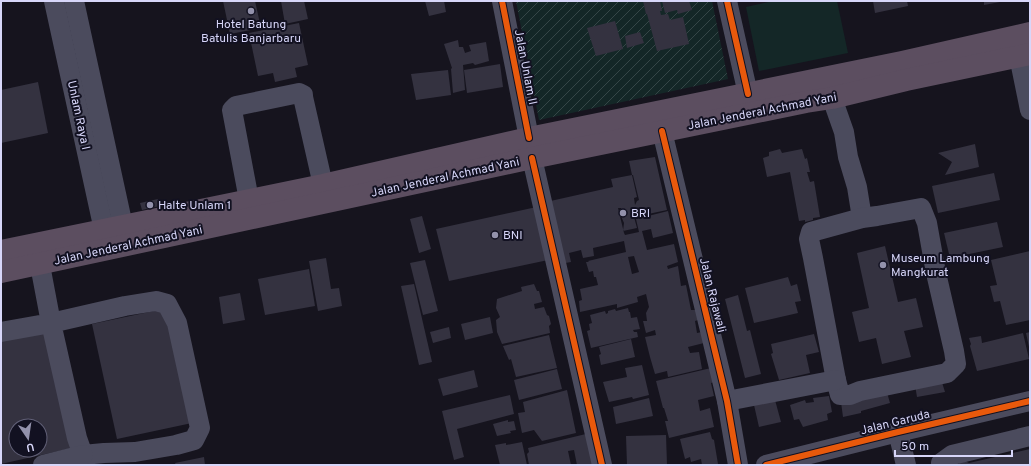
<svg xmlns="http://www.w3.org/2000/svg" width="1031" height="466" viewBox="0 0 1031 466" font-family="Overpass,sans-serif">
<defs>
<pattern id="garden-furrows" width="10" height="10" patternUnits="userSpaceOnUse"><rect width="10" height="10" fill="#142727"/><path d="M-1 1l2-2M0 10L10 0M9 11l2-2" fill="none" stroke="#354647"/></pattern>
</defs>
<rect width="100%" height="100%" fill="#16141e"/>
<polygon fill="#142727" points="773,1 837,1 848,53 759,71 746,7"/>
<polygon fill="url(#garden-furrows)" points="516,1 712,1 728,79 539,120"/>
<g fill="#343240" fill-rule="evenodd">
<polygon points="223,1 255,1 261,28 230,34"/>
<polygon points="281,1 304,1 308,19 285,24"/>
<polygon points="425,1 444,1 446,12 429,16"/>
<polygon points="643,1 660,1 662,11 660,11 661,15 668,14 670,20 683,17 689,44 657,51 647,14 646,14"/>
<polygon points="662,1 689,1 692,10 678,14 677,10 665,13"/>
<polygon points="873,1 907,1 908,6 875,13"/>
<polygon points="984,1 1000,1 1000,2 984,5"/>
<polygon points="615,21 623,49 596,56 587,28"/>
<polygon points="299,23 308,65 295,68 297,77 275,82 273,73 258,76 249,33"/>
<polygon points="640,32 644,43 627,48 625,36"/>
<polygon points="458,40 459,47 463,47 465,53 471,51 469,45 486,42 489,61 475,65 473,63 463,65 465,90 453,93 451,69 452,68 444,44"/>
<polygon points="500,64 503,87 467,93 464,70"/>
<polygon points="448,70 451,95 416,100 411,74"/>
<polygon points="38,82 48,133 1,143 1,90"/>
<polygon points="975,144 979,167 945,175 952,162 938,153"/>
<polygon points="780,149 782,153 802,149 805,159 807,158 810,172 807,172 810,182 814,181 820,217 813,218 813,220 805,222 805,220 799,221 790,172 767,177 763,158 769,156 769,152"/>
<path d="M655 157 667 210 634 217 637 228 623 231 624 223 621 216V208H618L624 233 625 235 639 232 636 219 668 211 673 233 653 238 651 229 642 231 647 250 674 244 678 262 667 266 668 269 678 266 681 286 686 285 691 310H696L698 320 695 321 697 333 702 332 704 343 688 347 690 353 699 352 702 369 668 377 667 371 655 374 650 357 645 337 656 335 655 330 646 333 643 321H647L646 313 649 307 646 294 637 297 638 302 617 308V304L580 312 579 301 582 300 580 289 598 285 596 277H594L593 271 589 272 586 262H589L588 261 626 252 624 241 593 248 594 256 583 258 581 250 569 253 571 262 560 264 546 202 613 187 611 179 632 175 629 161ZM632 175H633L639 200 637 201 635 205 634 198 637 197ZM634 256 639 272 632 274 628 257Z"/>
<polygon points="994,173 1000,200 938,213 932,186"/>
<polygon points="158,199 160,206 142,210 140,203"/>
<polygon points="541,206 553,259 449,281 436,229"/>
<polygon points="422,216 431,249 419,253 410,219"/>
<polygon points="997,222 1003,247 950,258 944,233"/>
<polygon points="885,246 898,302 916,298 923,327 904,331 911,357 882,364 876,338 859,342 852,312 869,308 857,253"/>
<polygon points="1030,251 1030,320 1006,325 1000,301 994,302 990,286 997,285 991,260"/>
<polygon points="326,258 331,289 339,288 342,306 318,311 309,261"/>
<polygon points="425,260 438,311 423,315 410,263"/>
<polygon points="309,269 315,306 265,315 258,279"/>
<polygon points="788,277 791,286 797,284 801,301 795,302 798,313 754,323 745,288"/>
<polygon points="414,284 432,362 419,365 401,286"/>
<polygon points="534,284 537,291 539,291 542,302 534,304 535,309 544,307 547,315 549,316 551,324 549,326 550,333 502,344 497,332 496,320 500,317 496,308 497,299 522,291 521,287"/>
<polygon points="240,293 245,320 223,324 219,297"/>
<polygon points="738,295 747,331 750,330 761,374 745,378 725,299"/>
<polygon points="168,308 192,423 117,439 92,324"/>
<polygon points="628,308 629,312 630,312 631,318 637,317 640,329 633,330 634,332 637,332 638,337 591,348 587,331 590,330 589,324 592,323 590,315 605,311 606,314 608,313 608,311 615,309 616,311"/>
<polygon points="490,317 493,333 465,340 461,324"/>
<polygon points="449,327 451,338 433,343 430,332"/>
<path d="M47 330 72 448 1 464V340ZM16 426H40V450H16Z"/>
<polygon points="1030,332 1030,347 1029,347 1026,333"/>
<polygon points="1023,333 1029,359 977,371 970,346 971,344 969,338 981,336 982,343"/>
<polygon points="814,334 819,352 806,355 810,373 779,380 771,354 773,353 771,344"/>
<polygon points="549,335 557,368 516,377 511,359 509,360 503,346"/>
<polygon points="631,339 635,357 601,365 599,355 601,354 599,347"/>
<polygon points="642,365 649,395 633,399 632,397 609,402 603,382 627,377 625,368"/>
<polygon points="711,368 714,382 711,383 714,396 698,400 700,411 710,408 714,427 669,438 665,421 668,421 664,408 663,408 656,381"/>
<polygon points="557,369 562,389 519,400 514,380"/>
<polygon points="474,370 478,387 443,396 438,379"/>
<polygon points="941,379 945,392 917,397 915,385"/>
<polygon points="886,389 890,403 861,411 861,413 843,417 841,402"/>
<polygon points="567,390 576,433 542,441 534,430 522,433 518,413 525,412 523,402"/>
<polygon points="510,395 514,414 457,429 464,457 454,460 442,411"/>
<polygon points="829,396 832,412 827,414 828,420 803,427 799,419 794,420 790,405 805,400 806,403 814,402 813,398"/>
<polygon points="649,398 653,416 616,424 613,407"/>
<polygon points="775,400 781,422 759,427 754,405"/>
<polygon points="508,420 508,422 514,421 516,430 510,431 511,433 497,436 493,424"/>
<polygon points="710,432 712,439 714,440 718,464 712,465 702,465 701,459 691,462 690,457 685,459 680,439"/>
<polygon points="590,433 596,465 577,465 574,450 568,451 571,465 529,465 527,454 529,452 528,448"/>
<polygon points="666,435 667,465 627,465 626,436"/>
<polygon points="522,442 527,465 500,465 495,445 506,443 506,445"/>
<polygon points="1030,449 1030,465 958,465 961,459 969,463"/>
<polygon points="204,457 205,465 176,465 175,463"/>
</g>
<g fill="none" stroke-linecap="round" stroke-linejoin="round">
<g stroke="#4b4b5d" stroke-width="20">
<polyline points="54,1 104,230"/>
<polyline points="74,1 123,226"/>
<polyline points="502,1 529,138"/>
<polyline points="727,1 748,94"/>
<polyline points="1019,56 1030,110"/>
<polyline points="832,98 844,132 848,157 857,187 862,218"/>
<polyline points="662,131 727,401 738,465"/>
<polyline points="532,158 602,465"/>
<polyline points="249,200 232,110 236,106 299,93 303,95 303,97 323,185"/>
<polygon points="921,208 927,223 936,273 954,351 956,364 947,373 860,391 850,395 840,395 836,380 813,258 809,239 811,232 862,218 877,216"/>
<polyline points="1,332 51,323 125,306 156,301 167,304 177,323 200,428 194,440 176,445 135,452 104,453 83,455 77,438 51,323 40,265"/>
<polyline points="727,401 836,380"/>
<polyline points="898,432 906,465"/>
<polyline points="43,465 83,455"/>
<polyline points="766,465 898,432 1030,401"/>
<polyline points="942,465 941,463 952,455 1030,436"/>
</g>
<g stroke="#5c4e60" stroke-width="22">
<polyline points="1,251 323,185 529,138 902,62 1030,33"/>
<polyline points="1,272 532,158 806,102 832,98 906,80 1030,54"/>
</g>
<defs>
<g id="cycleway">
<polyline points="502,1 529,138"/>
<polyline points="727,1 748,94"/>
<polyline points="662,131 727,401 738,465"/>
<polyline points="532,158 602,465"/>
<polyline points="766,465 898,432 1030,401"/>
</g>
</defs>
<use href="#cycleway" stroke="#121121" stroke-width="8"/>
<use href="#cycleway" stroke="#e8590c" stroke-width="6"/>
</g>
<g fill="#9392ac" stroke="#121121" stroke-width="1.5">
<circle cx="251" cy="11" r="4"/>
<circle cx="150" cy="205" r="4"/>
<circle cx="623" cy="213" r="4"/>
<circle cx="495" cy="235" r="4"/>
<circle cx="883" cy="265" r="4"/>
</g>
<g text-anchor="middle" stroke-width="4" stroke-linejoin="round" paint-order="stroke">
<g font-size="12" fill="#d7d6f9" stroke="#121121" text-anchor="start">
<text x="251" y="28" text-anchor="middle">Hotel Batung<tspan x="251" dy="14">Batulis Banjarbaru</tspan></text>
<text x="158" y="209">Halte Unlam 1</text>
<text x="631" y="217">BRI</text>
<text x="503" y="239">BNI</text>
<text x="891" y="262">Museum Lambung<tspan x="891" dy="14">Mangkurat</tspan></text>
</g>
<g font-size="12" fill="#d7d6f9" stroke="#121121">
<text transform="translate(526 67) rotate(79)" y="4">Jalan Unlam II</text>
<text transform="translate(762 111) rotate(-11)" y="4">Jalan Jenderal Achmad Yani</text>
<text transform="translate(79 115) rotate(78)" y="4">Unlam Raya I</text>
<text transform="translate(445 177) rotate(-12)" y="4">Jalan Jenderal Achmad Yani</text>
<text transform="translate(128 245) rotate(-12)" y="4">Jalan Jenderal Achmad Yani</text>
<text transform="translate(713 295) rotate(76)" y="4">Jalan Rajawali</text>
<text transform="translate(895 422) rotate(-14)" y="4">Jalan Garuda</text>
</g>
</g>
<rect width="1031" height="466" fill="none" stroke="#d7d6f9" stroke-width="4"/>
<g transform="translate(28 438) rotate(167)"><circle r="19" fill="#121121" stroke="#616077"/>
<path d="M0-3L7 15L0 10L-7 15Z" fill="#9392ac"/>
<text y="-6" font-size="11" font-weight="bold" text-anchor="middle" fill="#d7d6f9">U</text>
</g>
<path d="M895 450v6h117v-6" fill="none" stroke="#d7d6f9" stroke-width="2"/>
<text x="901" y="450" font-size="12" fill="#d7d6f9" stroke="#121121" stroke-width="3" paint-order="stroke">50 m</text>
</svg>
